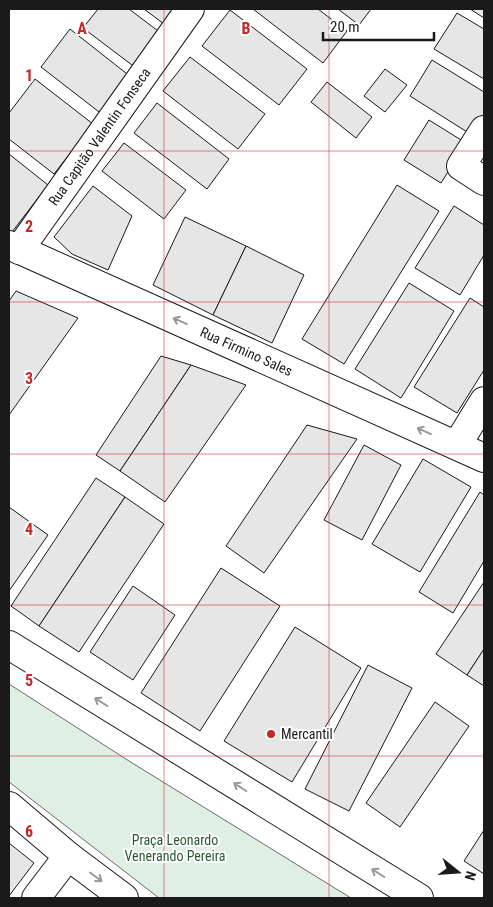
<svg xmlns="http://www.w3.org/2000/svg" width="493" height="907" viewBox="0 0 493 907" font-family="'Roboto Condensed',sans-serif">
<rect width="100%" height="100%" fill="#fff"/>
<polygon fill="#e0efe3" stroke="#6a6a6a" points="9,684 129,761 351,898 159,898 9,782"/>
<g fill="#e6e6e6" stroke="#1a1a1a">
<polygon points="98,9 129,9 162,34 136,68 83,28"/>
<polygon points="144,9 182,9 168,27"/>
<polygon points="253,9 318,9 347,31 323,63"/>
<polygon points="338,9 371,9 359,25"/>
<polygon points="470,9 484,9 484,18"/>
<polygon points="230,10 307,69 279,105 202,46"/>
<polygon points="457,13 484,29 484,79 434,49"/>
<polygon points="70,29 131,77 103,115 41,67"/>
<polygon points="190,57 265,114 238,149 163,91"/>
<polygon points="432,60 484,92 484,114 472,135 410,96"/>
<polygon points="385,69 407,85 385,112 364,96"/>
<polygon points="35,79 93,124 54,174 9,139 9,113"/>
<polygon points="327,82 372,117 356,138 311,102"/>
<polygon points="157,103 229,159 207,189 134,133"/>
<polygon points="429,120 466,143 441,183 404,160"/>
<polygon points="124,143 186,190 164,219 102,171"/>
<polygon points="9,154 48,185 12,232 9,231"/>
<polygon points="397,185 439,211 344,364 302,339"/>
<polygon points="93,186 132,216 108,270 72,254 54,237"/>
<polygon points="454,206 484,225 484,255 460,295 415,268"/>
<polygon points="185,217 246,246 213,315 153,285"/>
<polygon points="246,246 304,275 272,343 213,315"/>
<polygon points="409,283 454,311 401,398 355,369"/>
<polygon points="16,291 78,318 9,415 9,301"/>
<polygon points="470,298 484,307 484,370 457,413 414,387"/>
<polygon points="161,356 191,365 120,471 96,455"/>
<polygon points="191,365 246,385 165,502 120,471"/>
<polygon points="307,425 357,439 264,573 226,546"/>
<polygon points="364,445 401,465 362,540 324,520"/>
<polygon points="423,459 471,487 420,572 372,544"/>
<polygon points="96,478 125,497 39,626 11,606"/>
<polygon points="480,492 484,495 484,561 453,613 419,592"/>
<polygon points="125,497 164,524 79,652 39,626"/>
<polygon points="9,507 48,535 9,591"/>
<polygon points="221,568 280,606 200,731 141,693"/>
<polygon points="484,582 484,649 467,675 436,654"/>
<polygon points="133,586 175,615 133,680 90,652"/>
<polygon points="295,627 361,668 292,782 224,741"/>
<polygon points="484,649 484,686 467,675"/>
<polygon points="368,665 412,688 349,811 305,789"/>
<polygon points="435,702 469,726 400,827 366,803"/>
<polygon points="484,830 484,874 464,861"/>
<polygon points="9,843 34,863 9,896"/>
</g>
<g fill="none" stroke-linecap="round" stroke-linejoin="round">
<defs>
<g id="minor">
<polyline points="484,130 461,166 484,181"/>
<path id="s1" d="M19 250 190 9"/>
<polyline points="457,445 484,401"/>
</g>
<g id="tertiary">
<polyline points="9,806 68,856 124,898"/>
<polyline points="36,898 68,856"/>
</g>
<g id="secondary">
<path id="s2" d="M9 245 484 458"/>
<polyline points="9,645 419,898"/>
</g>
</defs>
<use href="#minor" stroke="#1a1a1a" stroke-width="30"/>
<use href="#tertiary" stroke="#1a1a1a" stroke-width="30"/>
<use href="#secondary" stroke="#1a1a1a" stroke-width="30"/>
<use href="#minor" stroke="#fff" stroke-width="28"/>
<use href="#tertiary" stroke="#fff" stroke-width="28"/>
<use href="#secondary" stroke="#fff" stroke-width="28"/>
</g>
<defs><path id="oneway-shaft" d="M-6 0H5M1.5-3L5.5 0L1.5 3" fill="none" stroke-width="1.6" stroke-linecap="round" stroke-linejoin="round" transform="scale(1.25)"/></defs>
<g stroke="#989898">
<use href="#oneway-shaft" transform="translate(180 321) rotate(-156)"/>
<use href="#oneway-shaft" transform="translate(424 431) rotate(-156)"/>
<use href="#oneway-shaft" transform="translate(101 702) rotate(-148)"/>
<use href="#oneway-shaft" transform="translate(240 787) rotate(-148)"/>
<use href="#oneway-shaft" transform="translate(378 873) rotate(-148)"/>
<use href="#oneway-shaft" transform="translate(96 877) rotate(37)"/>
</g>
<path fill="none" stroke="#c62828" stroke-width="1" stroke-opacity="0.55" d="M164 9V898M329 9V898M9 151H484M9 302H484M9 454H484M9 605H484M9 756H484"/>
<circle fill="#c62828" stroke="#fff" stroke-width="2" cx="271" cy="734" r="5"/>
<g text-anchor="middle" stroke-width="4" stroke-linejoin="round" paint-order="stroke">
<g font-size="14" fill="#1a1a1a" stroke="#fff">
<text dy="5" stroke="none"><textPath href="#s1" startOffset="139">Rua Capitão Valentin Fonseca</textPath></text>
<text dy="5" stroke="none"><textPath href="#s2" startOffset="260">Rua Firmino Sales</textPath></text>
</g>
<g font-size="14" fill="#1a1a1a" stroke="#fff" text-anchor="start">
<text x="281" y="739">Mercantil</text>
</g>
<g font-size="14" fill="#2b5a34" stroke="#fff">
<text x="175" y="845">Praça Leonardo<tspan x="175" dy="16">Venerando Pereira</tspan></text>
</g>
</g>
<g font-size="16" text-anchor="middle" font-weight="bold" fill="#c62828" stroke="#fff" stroke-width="4" stroke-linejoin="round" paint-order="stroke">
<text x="82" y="34">A</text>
<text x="246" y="34">B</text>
<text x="29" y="81">1</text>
<text x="29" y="232">2</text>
<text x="29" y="384">3</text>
<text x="29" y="535">4</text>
<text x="29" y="686">5</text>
<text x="29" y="837">6</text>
</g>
<rect width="493" height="907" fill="none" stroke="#1a1a1a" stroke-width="20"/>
<g transform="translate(458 872) rotate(107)" stroke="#ffffff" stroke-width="4" paint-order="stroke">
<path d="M0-4L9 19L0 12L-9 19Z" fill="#1a1a1a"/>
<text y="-8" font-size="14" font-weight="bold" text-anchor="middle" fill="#1a1a1a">N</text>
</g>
<path d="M323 32v8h111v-8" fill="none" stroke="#1a1a1a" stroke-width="2.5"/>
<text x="330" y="32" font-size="15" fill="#1a1a1a" stroke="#ffffff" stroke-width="4" paint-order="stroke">20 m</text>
</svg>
